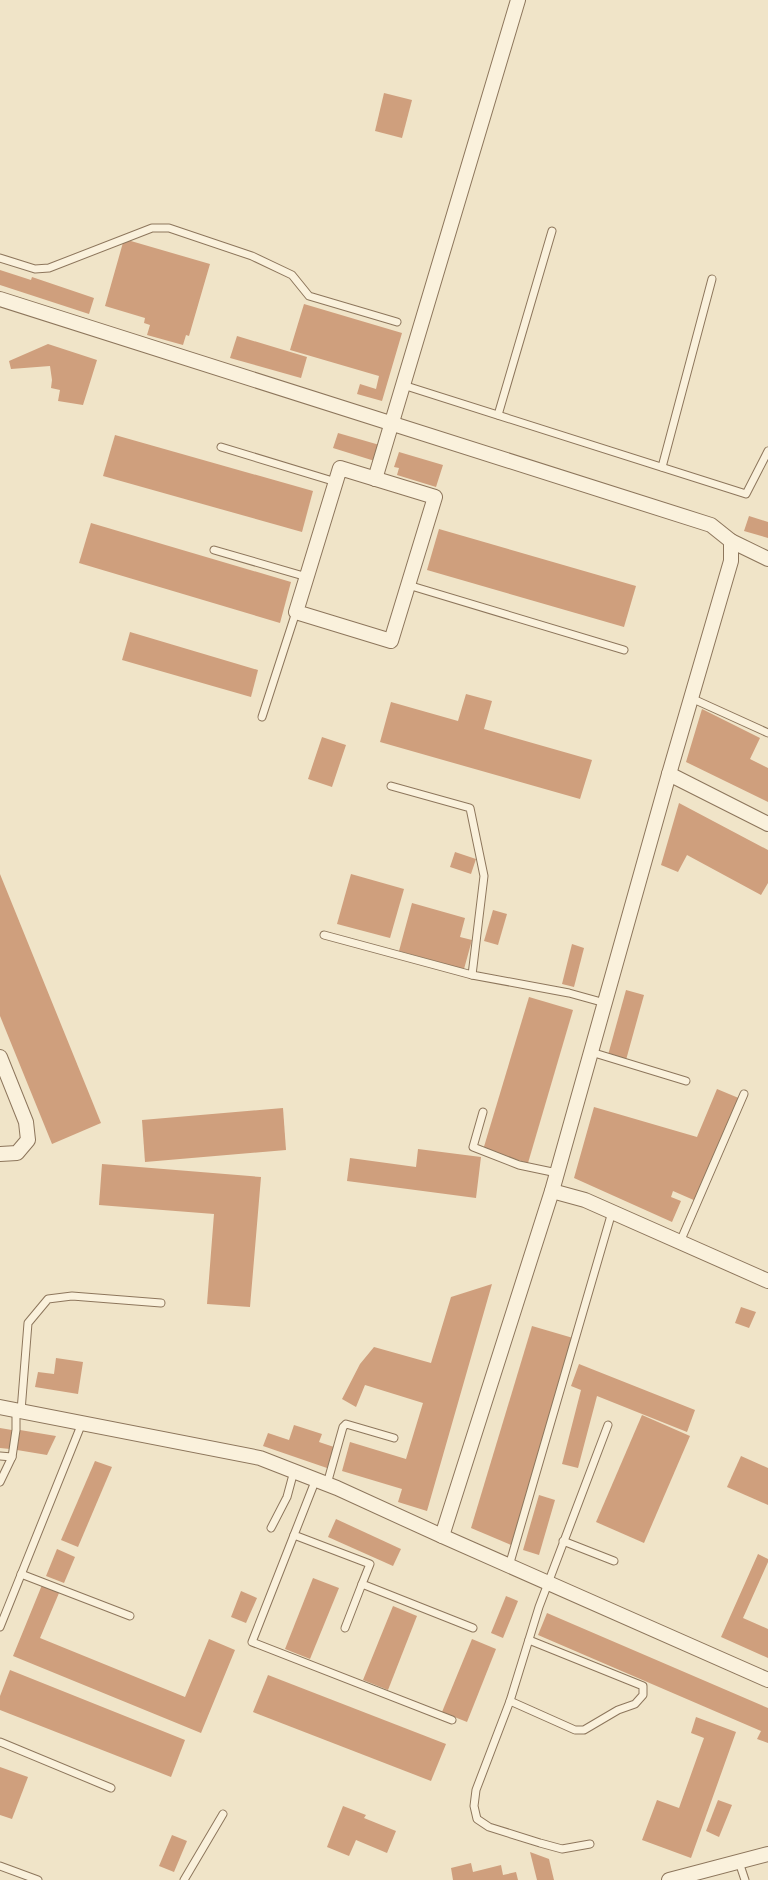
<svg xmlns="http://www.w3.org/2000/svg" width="768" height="1880" viewBox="0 0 768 1880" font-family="Spectral,serif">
<rect width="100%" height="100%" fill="#f0e4c8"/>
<g fill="#cf9f7d">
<polygon points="384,93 412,100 402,138 375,131"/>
<polygon points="124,239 210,264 189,336 186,335 183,345 147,335 150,325 144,323 145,318 105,306"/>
<polygon points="0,270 31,280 32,277 94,298 89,314 0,285"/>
<polygon points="304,304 402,333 382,401 357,394 360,384 376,389 379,376 290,350"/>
<polygon points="237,336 307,357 301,378 230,358"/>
<polygon points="48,344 97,360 83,405 58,401 60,390 51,388 52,380 50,366 11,369 9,361"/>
<polygon points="338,433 383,446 378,462 333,448"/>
<polygon points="115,435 313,491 302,532 103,476"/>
<polygon points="399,452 443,465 436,487 397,475 399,468 394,467"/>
<polygon points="749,516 768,522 768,538 744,531"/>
<polygon points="91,523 291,582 280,623 79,563"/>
<polygon points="439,529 636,586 624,627 427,570"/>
<polygon points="130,632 258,670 251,697 122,660"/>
<polygon points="466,694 492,701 484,729 592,760 580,799 380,742 391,702 458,721"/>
<polygon points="702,709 760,738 750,759 768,768 768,802 686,762"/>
<polygon points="322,737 346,745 332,787 308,779"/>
<polygon points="679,803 768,850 768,883 761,895 687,855 678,872 661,865"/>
<polygon points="455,852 476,859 471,874 450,867"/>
<polygon points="0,874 101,1123 52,1144 0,1016"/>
<polygon points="351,874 404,889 390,938 337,924"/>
<polygon points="412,903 465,918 460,937 472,940 464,969 399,951"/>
<polygon points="493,910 507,914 498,945 484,941"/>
<polygon points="572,944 584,948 574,987 562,984"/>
<polygon points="626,990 644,995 626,1060 608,1055"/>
<polygon points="529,997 573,1010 528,1163 483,1150"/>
<polygon points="717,1089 741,1099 696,1201 673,1191 671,1197 681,1201 672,1222 574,1178 594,1107 697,1137"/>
<polygon points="283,1108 286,1150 145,1162 142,1120"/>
<polygon points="418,1149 481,1157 476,1198 347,1181 350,1158 416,1167"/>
<polygon points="102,1164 261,1177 250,1307 207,1304 214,1214 99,1205"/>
<polygon points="492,1284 427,1511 398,1502 402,1489 342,1471 350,1442 406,1459 423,1403 365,1385 356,1407 342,1399 360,1364 374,1347 431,1363 451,1297"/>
<polygon points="741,1307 756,1312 749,1328 735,1323"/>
<polygon points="532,1326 573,1338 511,1545 471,1528"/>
<polygon points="56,1358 83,1362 78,1394 35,1387 38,1372 54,1374"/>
<polygon points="579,1364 695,1410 687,1432 597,1396 578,1468 562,1464 581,1390 571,1386"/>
<polygon points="642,1415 690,1436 644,1543 596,1522"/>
<polygon points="294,1425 322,1434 319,1442 334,1447 327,1468 263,1446 268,1433 289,1440"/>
<polygon points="0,1428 12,1430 10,1449 0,1448"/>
<polygon points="20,1430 56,1436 47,1455 17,1450"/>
<polygon points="741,1456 768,1468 768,1505 727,1487"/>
<polygon points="95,1461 112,1467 78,1547 61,1540"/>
<polygon points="539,1495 555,1500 539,1555 523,1550"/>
<polygon points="336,1519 401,1549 393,1566 328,1537"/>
<polygon points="57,1549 75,1557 64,1583 46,1576"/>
<polygon points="758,1554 768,1559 768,1562 743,1618 768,1629 768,1658 721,1637"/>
<polygon points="313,1578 339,1588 310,1659 285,1649"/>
<polygon points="42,1585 59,1593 40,1638 185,1697 209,1639 235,1650 201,1733 13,1656"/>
<polygon points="241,1591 257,1598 246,1623 231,1617"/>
<polygon points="506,1596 518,1601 503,1638 491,1633"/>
<polygon points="393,1606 417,1616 388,1690 363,1680"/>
<polygon points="547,1613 768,1708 768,1743 757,1739 761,1731 538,1635"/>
<polygon points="472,1639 496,1649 467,1722 442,1712"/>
<polygon points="10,1670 185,1740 171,1777 0,1710 0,1696"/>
<polygon points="268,1675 446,1744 431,1781 253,1712"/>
<polygon points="696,1717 736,1732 691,1858 642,1840 657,1800 679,1808 704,1738 691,1733"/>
<polygon points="0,1767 28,1777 12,1819 0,1815"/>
<polygon points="718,1800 732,1805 719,1837 706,1831"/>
<polygon points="343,1806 366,1815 364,1818 396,1831 387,1853 356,1840 349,1856 327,1847"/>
<polygon points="172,1835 187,1841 174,1872 159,1866"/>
<polygon points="530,1852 549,1859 554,1880 537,1880"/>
<polygon points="471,1863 473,1872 501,1865 503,1875 516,1872 518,1880 453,1880 451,1868"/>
</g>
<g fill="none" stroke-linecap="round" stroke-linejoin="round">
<defs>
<g id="service">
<polyline points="0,258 35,269 49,268 152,228 169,228 252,256 292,275 309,296 397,322"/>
<polyline points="403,385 746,494 768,451"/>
<polyline points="498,415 552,231"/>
<polyline points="221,447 336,482"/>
<polyline points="662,467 712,279"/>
<polyline points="214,550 307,577"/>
<polyline points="408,585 624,650"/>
<polyline points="691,698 768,733"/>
<polyline points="262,717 296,612"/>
<polyline points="391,786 470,808 484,876 472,975 569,993 605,1003"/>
<polyline points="324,935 472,975"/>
<polyline points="591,1052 686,1081"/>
<polyline points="483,1112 473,1147 519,1165 557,1173"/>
<polyline points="680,1242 744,1094"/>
<polyline points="21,1411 28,1323 48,1299 72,1296 161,1303"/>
<polyline points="0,1456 12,1457"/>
<polyline points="316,1479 294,1535 370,1564 362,1584 473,1628"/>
<polyline points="0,1482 12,1457 16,1430 16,1410"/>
<polyline points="327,1484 343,1427 346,1424 394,1438"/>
<polyline points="271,1528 287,1497 294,1471"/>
<polyline points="294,1535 252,1642 452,1720"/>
<polyline points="563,1541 614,1561"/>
<polyline points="509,1566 612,1212"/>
<polyline points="21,1574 130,1616"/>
<polyline points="0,1627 82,1423"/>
<polyline points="345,1628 362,1584"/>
<polyline points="510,1701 575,1730 584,1730 618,1710 635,1704 643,1695 643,1686 529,1640"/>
<polyline points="0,1742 111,1788"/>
<polyline points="590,1844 562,1849 540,1843 489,1827 477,1819 474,1806 476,1790 510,1701 539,1607 608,1425"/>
<polyline points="739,1862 745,1880"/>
<polyline points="0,1866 38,1880"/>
<polyline points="184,1880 223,1814"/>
</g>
<g id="minor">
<polyline points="0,299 711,525 731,541 731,561 669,774 552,1191 442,1536"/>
<polygon points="340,468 435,497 391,641 296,612"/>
<polyline points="375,479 518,0"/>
<polyline points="731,541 768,559"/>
<polyline points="669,774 768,824"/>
<polyline points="0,1057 26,1122 28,1140 17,1153 0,1154"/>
<polyline points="552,1191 585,1200 768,1281"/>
<polyline points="0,1407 260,1458 337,1488 442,1536 768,1680"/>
<polyline points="669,1880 768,1854"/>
</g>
</defs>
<use href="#service" stroke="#8d765c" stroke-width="9"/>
<use href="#minor" stroke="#8d765c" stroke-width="16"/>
<use href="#service" stroke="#faf1dc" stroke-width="7"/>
<use href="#minor" stroke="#faf1dc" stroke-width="14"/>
</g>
</svg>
